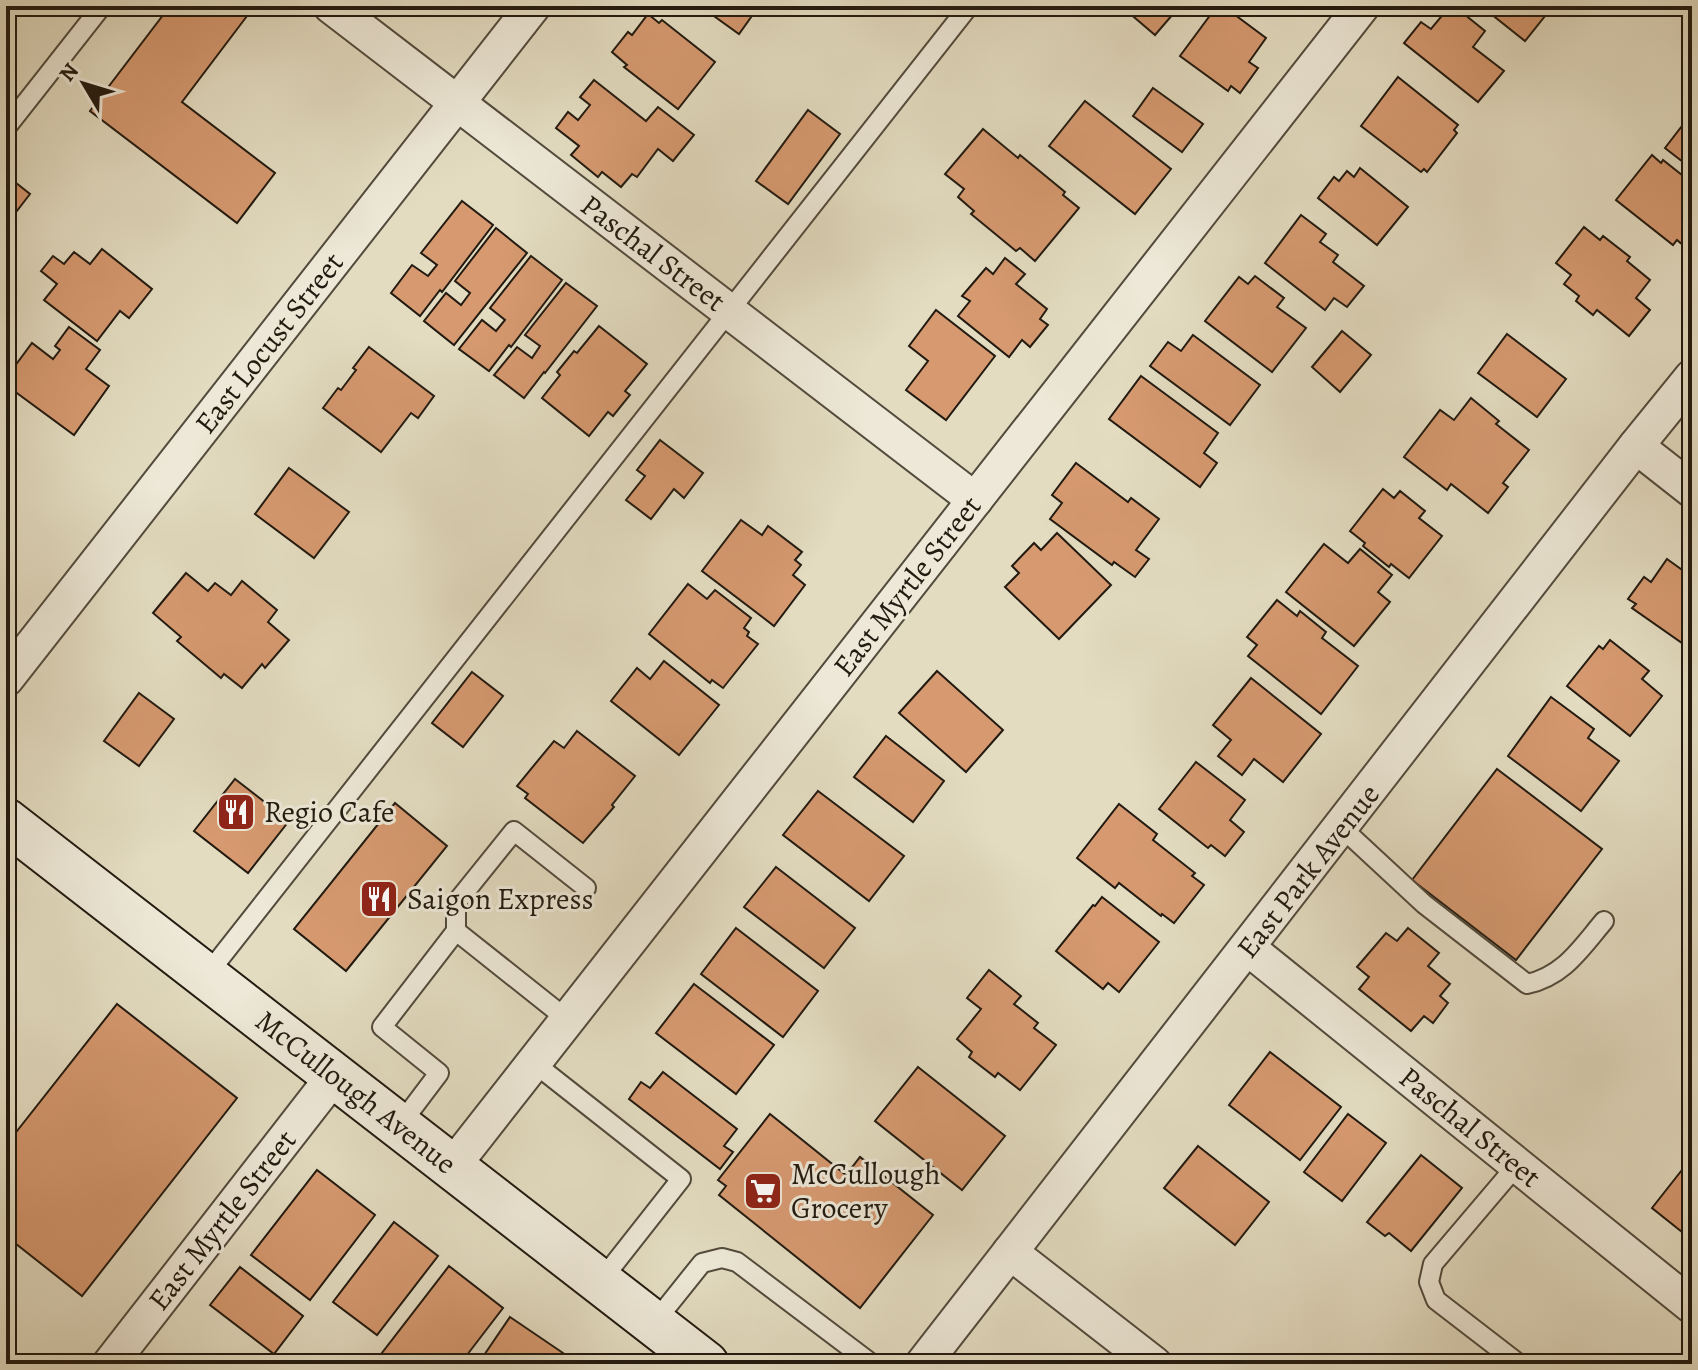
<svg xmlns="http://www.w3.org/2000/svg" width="1698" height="1370" viewBox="0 0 1698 1370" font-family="Alegreya,serif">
<rect width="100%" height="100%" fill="#e3dcc1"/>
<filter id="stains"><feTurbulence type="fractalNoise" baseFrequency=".0025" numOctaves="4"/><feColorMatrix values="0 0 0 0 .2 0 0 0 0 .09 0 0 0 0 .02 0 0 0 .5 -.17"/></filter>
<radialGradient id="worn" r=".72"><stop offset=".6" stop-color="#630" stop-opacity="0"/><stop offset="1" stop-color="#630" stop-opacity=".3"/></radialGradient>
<g fill="#d69970" stroke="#221a10" stroke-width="2">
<polygon points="170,6 234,6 247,16 182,102 275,173 237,223 90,111"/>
<polygon points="700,6 759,6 739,34"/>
<polygon points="1121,6 1180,6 1155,35"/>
<polygon points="1217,6 1223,6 1266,38 1249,62 1258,68 1240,93 1231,86 1228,91 1180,56"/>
<polygon points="1450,6 1454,6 1485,31 1473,47 1504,71 1478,102 1404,43 1421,22 1431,29"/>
<polygon points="1481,6 1553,6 1525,41"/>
<polygon points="648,14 659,23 662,20 715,62 678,109 624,67 627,65 612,52 628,32 632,35"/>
<polygon points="1398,77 1458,125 1454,130 1457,133 1427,172 1424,169 1421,172 1361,126"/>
<polygon points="594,80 646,121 658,107 694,135 673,161 658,149 637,177 632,174 621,187 602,172 598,177 571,155 579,146 556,128 568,112 578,120 590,105 580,97"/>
<polygon points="1153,88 1203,124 1182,152 1133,116"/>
<polygon points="1085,101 1171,169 1135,214 1049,146"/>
<polygon points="808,110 840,134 788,204 756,181"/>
<polygon points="1692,113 1692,169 1665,148"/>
<polygon points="983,129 1018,158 1020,155 1065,192 1063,195 1079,208 1035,261 1020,248 1016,251 971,214 974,211 958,197 964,189 945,174"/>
<polygon points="1652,155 1661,163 1663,160 1692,183 1691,252 1677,240 1673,245 1616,200"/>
<polygon points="1360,168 1408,207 1377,245 1318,198 1334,177 1339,181 1347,171 1354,177"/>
<polygon points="6,175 30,194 6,225"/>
<polygon points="462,201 493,225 442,292 440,290 420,316 391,293 412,265 428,276 437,265 421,253"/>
<polygon points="1301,215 1326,234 1320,242 1338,255 1333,262 1364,286 1347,307 1334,298 1325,310 1265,263"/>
<polygon points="1584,227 1600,240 1603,236 1630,257 1627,261 1650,280 1636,298 1650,310 1629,336 1597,310 1593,315 1576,301 1579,296 1564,284 1571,275 1556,263"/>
<polygon points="496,228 527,253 454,345 424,321 446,293 461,305 470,293 455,281"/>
<polygon points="102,249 152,289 129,318 120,311 97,341 44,300 57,284 41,271 53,256 64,264 74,252 90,264"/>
<polygon points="531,256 562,280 511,347 509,345 489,371 459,349 482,320 496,331 505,320 490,308"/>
<polygon points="1005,258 1025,274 1016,284 1047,309 1040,319 1048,325 1030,347 1022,340 1009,357 958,316 970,301 962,296 986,268 993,274"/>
<polygon points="1255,276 1284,298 1277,307 1306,328 1272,372 1205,321 1239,277 1248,284"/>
<polygon points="566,283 597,306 545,373 544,372 524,398 494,375 517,347 532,358 540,346 525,335"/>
<polygon points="936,310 995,356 946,420 906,390 928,361 909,346"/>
<polygon points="599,326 647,364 625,391 630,395 613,416 608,412 589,436 542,398 560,375 557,372 574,351 577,353"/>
<polygon points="69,327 100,350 86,369 109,386 74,435 6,385 6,378 32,343 53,359 60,350 55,346"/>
<polygon points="1342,331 1371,355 1340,392 1312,367"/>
<polygon points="1507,334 1566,379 1537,417 1478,373"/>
<polygon points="1193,335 1260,385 1230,425 1150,366 1168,342 1181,351"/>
<polygon points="369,347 434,396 418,418 411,413 381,452 323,408 338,388 341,390 356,370 353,368"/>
<polygon points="1141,376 1218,433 1204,453 1217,463 1200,487 1109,419"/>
<polygon points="1471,398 1499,421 1496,424 1529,450 1503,483 1508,487 1488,513 1451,484 1447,490 1404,457 1440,410 1454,420"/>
<polygon points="660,440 703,473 684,498 674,489 651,519 626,500 645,476 637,470"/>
<polygon points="1076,463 1128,502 1131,498 1159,519 1136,550 1149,559 1135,577 1114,562 1112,565 1050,519 1062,503 1052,495"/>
<polygon points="289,468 349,512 314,558 255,514"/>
<polygon points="1383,489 1394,498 1400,491 1425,511 1419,518 1442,536 1409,578 1391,564 1389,567 1363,546 1365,543 1350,531"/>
<polygon points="741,520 762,535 768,526 802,552 795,560 801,565 793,575 805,585 774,626 702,571"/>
<polygon points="1057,533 1111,585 1059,639 1005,587 1019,573 1012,566 1034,543 1041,550"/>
<polygon points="1324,544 1348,563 1360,549 1392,575 1378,592 1390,602 1354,646 1286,592"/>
<polygon points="1667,559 1692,577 1692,650 1632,608 1636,604 1628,599 1644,577 1651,582"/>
<polygon points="186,573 208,591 215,583 231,595 242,581 277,610 268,622 289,640 265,668 262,664 242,688 224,674 221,678 177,641 181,637 153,613"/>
<polygon points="688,584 707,599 715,590 751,618 744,628 749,632 747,636 758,644 723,688 712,680 710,683 649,634"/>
<polygon points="1277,600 1297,616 1300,611 1326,632 1322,638 1358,666 1321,714 1248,656 1257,645 1247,637"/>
<polygon points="1610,640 1649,671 1642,679 1662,696 1630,736 1567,686 1599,646 1603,649"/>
<polygon points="664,661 719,705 679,755 611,701 637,668 650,679"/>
<polygon points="937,671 1003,730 966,772 899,713"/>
<polygon points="472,672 503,696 463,747 432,723"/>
<polygon points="1251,678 1321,734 1283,782 1254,759 1242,775 1218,756 1231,740 1213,725"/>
<polygon points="139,693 174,719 139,766 104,741"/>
<polygon points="1551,697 1594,729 1588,738 1619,761 1581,811 1508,756"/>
<polygon points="577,731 635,776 612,805 614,807 583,843 525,798 528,794 517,786 554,741 564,748"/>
<polygon points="886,736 944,781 913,822 854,777"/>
<polygon points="1196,762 1245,800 1230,820 1244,832 1225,856 1211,845 1208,848 1159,809"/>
<polygon points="1497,769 1602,849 1516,960 1412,880"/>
<polygon points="235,779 289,821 248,873 194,831"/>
<polygon points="818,791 904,856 869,901 783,835"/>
<polygon points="395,803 447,846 346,971 294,929"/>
<polygon points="1119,804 1157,834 1153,840 1195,873 1192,876 1204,885 1174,923 1162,914 1161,916 1119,883 1115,888 1077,858"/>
<polygon points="776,867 855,928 824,968 744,907"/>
<polygon points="1102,897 1159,942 1119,992 1108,983 1103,989 1056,951 1093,905 1095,906"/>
<polygon points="736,928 818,991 783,1037 701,974"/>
<polygon points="1408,928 1439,953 1428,966 1450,984 1440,996 1448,1003 1433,1023 1424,1016 1411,1031 1359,989 1369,977 1357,967 1386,933 1397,941"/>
<polygon points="989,970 1021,996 1014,1004 1038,1023 1034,1028 1056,1045 1020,1090 998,1073 995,1077 969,1057 972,1052 957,1039 981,1009 967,998"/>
<polygon points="694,984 774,1045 736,1094 656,1033"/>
<polygon points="117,1004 237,1098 82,1296 6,1236 6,1145"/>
<polygon points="1270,1052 1341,1107 1300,1160 1229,1105"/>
<polygon points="918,1067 1005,1136 962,1190 875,1121"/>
<polygon points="663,1072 737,1129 724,1146 733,1152 720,1169 629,1099 641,1082 650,1088"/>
<polygon points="770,1114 846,1175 860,1157 933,1215 860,1308 719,1195 726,1186 718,1180"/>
<polygon points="1348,1114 1386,1143 1342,1201 1304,1172"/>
<polygon points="1198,1146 1269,1202 1235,1245 1164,1188"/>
<polygon points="1421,1155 1462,1188 1411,1251 1389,1233 1385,1236 1367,1222"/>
<polygon points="1689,1161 1692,1163 1692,1240 1652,1208"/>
<polygon points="317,1170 375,1215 310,1300 251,1255"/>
<polygon points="394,1222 438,1256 377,1335 333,1302"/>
<polygon points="449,1266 503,1308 460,1364 377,1364 375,1362"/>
<polygon points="240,1267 303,1316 274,1354 210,1305"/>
<polygon points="510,1317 563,1353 556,1364 478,1364"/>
</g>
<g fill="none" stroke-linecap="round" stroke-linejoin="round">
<defs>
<g id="lane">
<polyline points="6,128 102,6"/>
<path d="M1341 827 1424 904 1527 984C1564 976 1581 948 1604 921"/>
<polyline points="206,976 969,6"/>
<polyline points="568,1020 456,931 456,903 514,831 586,888"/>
<polyline points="534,1063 681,1179 600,1282"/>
<polyline points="399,1126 439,1073 382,1027 456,931"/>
<polyline points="1517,1165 1433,1264 1429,1282 1436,1300 1519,1364"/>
<polyline points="654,1323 702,1263 722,1258 737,1262 872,1364"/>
</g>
<g id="street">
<polyline points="331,6 975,500"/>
<polyline points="1636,446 1692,490"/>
<polyline points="6,679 533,6"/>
<polyline points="1248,948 1692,1306"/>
<polyline points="452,1167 1362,6"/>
<polyline points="1010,1252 1154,1364"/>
<polyline points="110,1364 334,1076"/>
<polyline points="923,1364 1636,446 1692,377"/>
</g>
<polyline id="secondary" points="6,821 706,1364"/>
</defs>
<use href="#lane" stroke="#524a3c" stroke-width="22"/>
<use href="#street" stroke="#524a3c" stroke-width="38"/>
<use href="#secondary" stroke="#221a10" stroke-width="48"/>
<use href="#lane" stroke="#ede8d7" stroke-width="18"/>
<use href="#street" stroke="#ede8d7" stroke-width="34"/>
<use href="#secondary" stroke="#ede8d7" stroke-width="44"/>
</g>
<defs>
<symbol id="restaurant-square" viewBox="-11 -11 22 22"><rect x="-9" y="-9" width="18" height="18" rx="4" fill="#8f2418" stroke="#ede8d7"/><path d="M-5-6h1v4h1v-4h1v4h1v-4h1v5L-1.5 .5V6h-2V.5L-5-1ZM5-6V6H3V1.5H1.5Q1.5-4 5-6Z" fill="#fff"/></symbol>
<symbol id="supermarket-square" viewBox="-11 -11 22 22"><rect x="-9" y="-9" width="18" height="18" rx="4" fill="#8f2418" stroke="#ede8d7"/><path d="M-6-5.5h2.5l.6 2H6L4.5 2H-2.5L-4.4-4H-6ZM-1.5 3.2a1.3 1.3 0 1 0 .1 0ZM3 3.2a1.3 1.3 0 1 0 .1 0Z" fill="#fff"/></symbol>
</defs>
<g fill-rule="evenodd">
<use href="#restaurant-square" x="214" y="790" width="44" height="44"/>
<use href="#restaurant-square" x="357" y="877" width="44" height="44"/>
<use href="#supermarket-square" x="741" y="1169" width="44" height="44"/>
</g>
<g text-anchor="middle" stroke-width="6" stroke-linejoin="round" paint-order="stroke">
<g font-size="30" fill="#221a10" stroke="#ede8d7">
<text transform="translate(653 253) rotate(37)" y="10">Paschal Street</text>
<text transform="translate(269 343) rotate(-52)" y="10">East Locust Street</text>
<text transform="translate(907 586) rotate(-52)" y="10">East Myrtle Street</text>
<text transform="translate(1308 871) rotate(-52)" y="10">East Park Avenue</text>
<text transform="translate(356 1092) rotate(38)" y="10">McCullough Avenue</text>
<text transform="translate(1470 1127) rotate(39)" y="10">Paschal Street</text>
<text transform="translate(222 1220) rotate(-52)" y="10">East Myrtle Street</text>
</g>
<g font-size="30" fill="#221a10" stroke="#ede8d7" text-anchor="start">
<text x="264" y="822">Regio Cafe</text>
<text x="407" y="909">Saigon Express</text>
<text x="791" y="1184">McCullough<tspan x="791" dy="34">Grocery</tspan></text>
</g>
</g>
<rect width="1698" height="1370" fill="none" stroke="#e3dcc1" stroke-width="32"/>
<rect x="8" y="8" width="1682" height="1354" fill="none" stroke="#221a10" stroke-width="4"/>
<rect x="16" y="16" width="1666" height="1338" fill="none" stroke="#221a10" stroke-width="2"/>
<g transform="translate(84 84) rotate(308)" stroke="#ede8d7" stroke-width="6" paint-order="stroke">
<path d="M0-6L14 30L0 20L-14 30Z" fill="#221a10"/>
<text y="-12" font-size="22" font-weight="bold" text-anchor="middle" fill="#221a10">N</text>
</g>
<rect width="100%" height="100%" filter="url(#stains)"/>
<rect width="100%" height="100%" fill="url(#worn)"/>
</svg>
